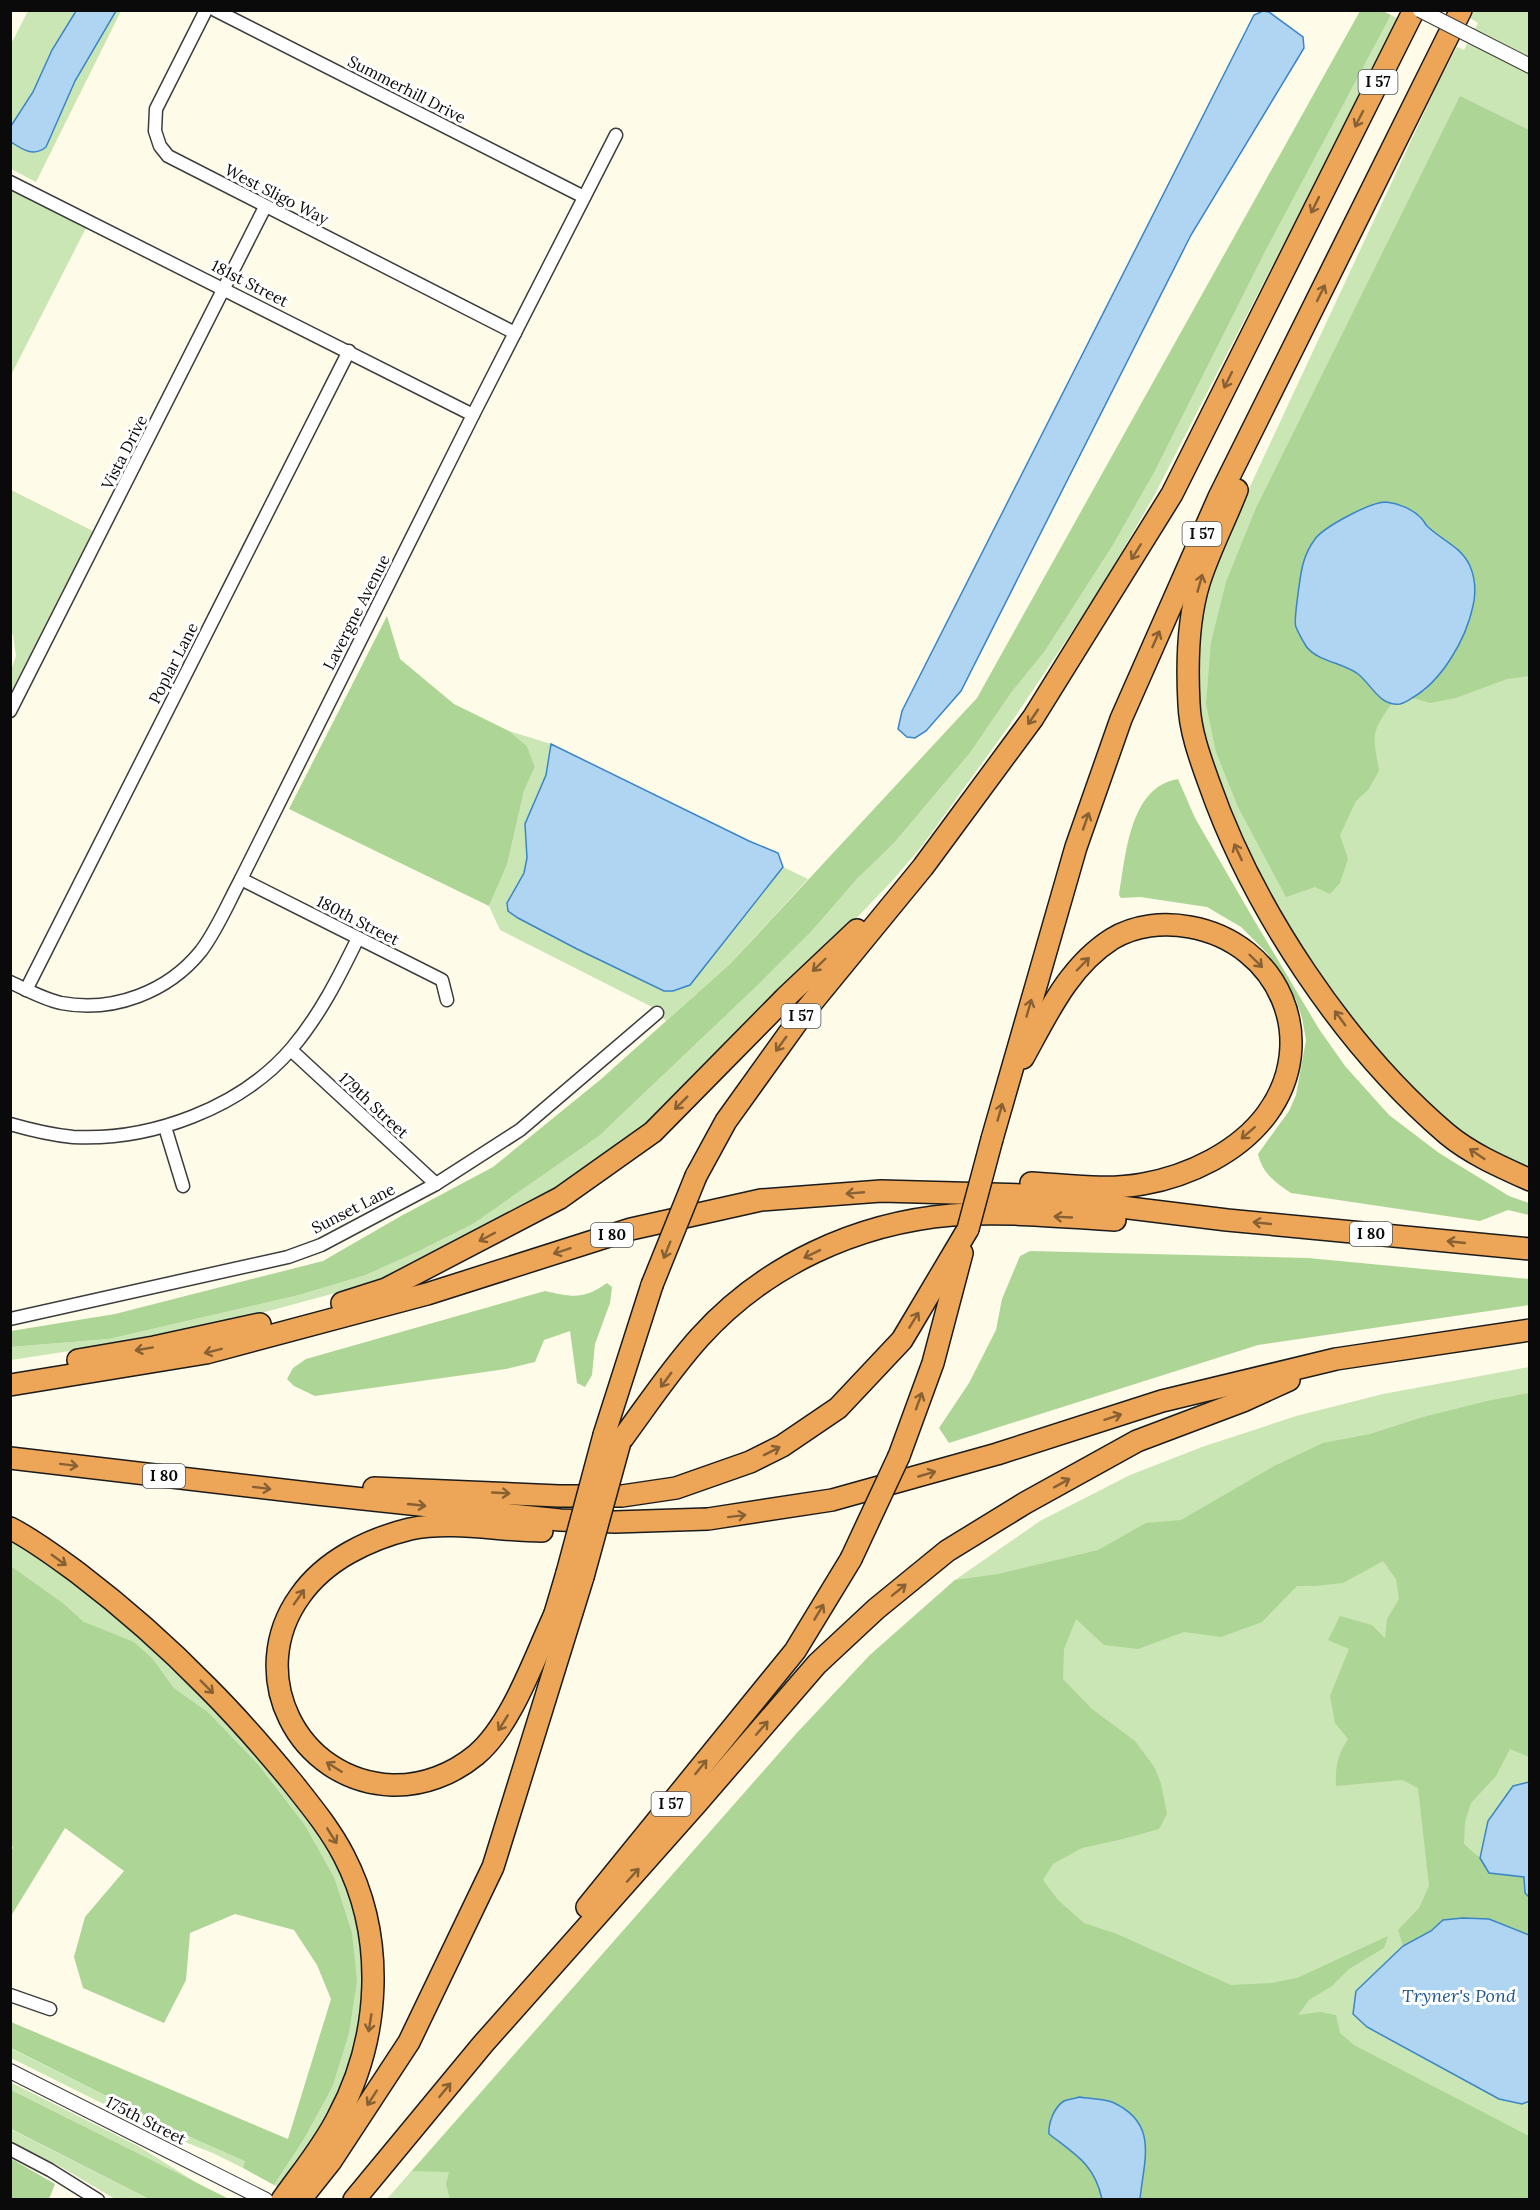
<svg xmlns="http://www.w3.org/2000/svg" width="1540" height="2210" viewBox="0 0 1540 2210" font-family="Lora,serif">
<rect width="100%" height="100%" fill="#fefbe8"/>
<g fill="#cbe6b5">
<polygon points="28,11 76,11 52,50 33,92 11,126 11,44"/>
<polygon points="116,11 121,11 36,182 11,169 10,142 27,151 46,147 75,81"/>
<polygon points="1474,11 1529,11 1529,1173 1473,1144 1427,1105 1379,1056 1295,940 1245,850 1212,775 1199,720 1197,636 1207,587 1226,538 1437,85 1457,47 1464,50 1478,23 1470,18"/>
<polygon points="1391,15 1399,19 1154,496 1099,591 1009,726 922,846 892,881 734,1046 604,1163 410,1268 350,1289 236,1320 122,1343 11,1360 11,1347 109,1339 299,1295 366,1275 419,1251 473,1224 599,1136 759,984 811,932 856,880 894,843 970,753 1011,693 1045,651 1113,545 1155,471 1265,252"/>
<polygon points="11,189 86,228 11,375"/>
<polygon points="11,490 93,531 11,692 11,670 16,656 13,635 10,633"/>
<polygon points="509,731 551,744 546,775 525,824 527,858 524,873 507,903 518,918 664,991 690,985 783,867 808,879 730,964 666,1021 652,1007 500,930 489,906 507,865 524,791 535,767 527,746"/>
<polygon points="1529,1367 1529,2199 386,2200 796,1734 870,1655 955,1580 1040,1521 1130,1475 1202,1447 1296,1416 1383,1394"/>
<polygon points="11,1539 75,1583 162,1656 285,1787 323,1835 342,1871 361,1929 366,1979 361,2032 345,2085 320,2130 281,2189 274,2185 304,2139 332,2088 334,1877 305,1825 258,1764 208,1712 174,1688 153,1659 84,1622 63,1603 11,1566"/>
<polygon points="10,2048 172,2129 246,2161 243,2168 215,2154 160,2132 11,2058"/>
<polygon points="10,2082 138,2146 205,2188 11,2090"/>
<polygon points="10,2129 149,2199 115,2199 63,2168 11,2142"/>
</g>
<g fill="#add595">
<polygon points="1360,11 1383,11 1391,15 1265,252 1155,471 1113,545 1045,651 1011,693 970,753 894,843 856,880 811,932 759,984 599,1136 473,1224 419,1251 366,1275 299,1295 109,1339 11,1347 11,1331 115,1314 323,1261 401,1216 493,1167 600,1080 730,964 977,698"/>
<path d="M1460 96 1529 130V676L1507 679 1456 698 1430 703 1413 698 1426 690 1470 565C1465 559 1461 552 1456 547 1447 539 1434 534 1426 525 1389 482 1356 511 1318 536L1314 540 1297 627 1306 645 1329 661 1353 671 1365 680 1379 697 1392 703C1370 735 1373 733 1379 771L1368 790 1356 801 1340 835 1348 859 1340 883 1330 894 1315 887 1286 897 1238 807 1216 752 1206 704 1211 642 1226 582 1256 508Z"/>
<polygon points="387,616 400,659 454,704 509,731 527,746 535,767 524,791 507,865 489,906 289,809"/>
<path d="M1178 779 1195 818 1254 920 1319 1029 1345 1066 1389 1115 1439 1153 1509 1196 1529 1203V1215L1508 1210 1480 1221 1291 1193C1276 1183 1262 1173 1258 1154L1289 1111 1296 1095 1306 1040 1302 1018 1296 1000 1267 953 1241 927 1207 907 1140 897 1121 898 1119 895C1126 856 1129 787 1178 779Z"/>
<polygon points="1030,1251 1308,1258 1529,1279 1529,1305 1258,1345 949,1443 939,1428 969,1383 996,1330 1002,1299 1020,1256"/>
<path d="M607 1283 612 1287 610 1303 595 1344 592 1375 585 1387 577 1383 570 1331 544 1340 535 1362 506 1369 315 1396 294 1386 287 1379 293 1368 306 1359 545 1291C572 1297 583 1300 607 1283Z"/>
<path d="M1529 1393V1757L1510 1749 1496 1776 1471 1803 1465 1822 1464 1844 1480 1858 1489 1873 1524 1877 1525 1893 1529 1897V1935L1463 1918 1443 1920 1431 1931 1403 1946 1398 1930 1419 1908 1429 1886 1418 1788 1402 1780 1336 1786C1335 1767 1338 1754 1348 1739L1335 1723 1330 1696 1349 1649 1328 1640 1340 1616 1372 1625 1385 1638 1387 1619 1399 1599 1396 1579 1383 1561 1343 1583 1315 1586H1297L1262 1622 1221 1637 1184 1632 1138 1649 1104 1645 1076 1619 1064 1649 1063 1679 1092 1709 1135 1741 1155 1768 1161 1784 1167 1814 1159 1829 1123 1839 1082 1848 1053 1864 1043 1880 1058 1900 1084 1923 1117 1934 1231 1985 1271 1983 1297 1978 1388 1936 1384 1948 1349 1969 1332 1986 1309 2000 1298 2015 1320 2012 1336 2015 1340 2033 1354 2045 1529 2136V2199H1140L1146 2143 1128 2112 1122 2108 1048 2132 1084 2160 1098 2183 1102 2199 450 2200 446 2184 449 2172 412 2171 796 1734 870 1655 955 1580 998 1574 1098 1550 1146 1523 1181 1520 1274 1466 1323 1443 1370 1434 1423 1417 1487 1401Z"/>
<polygon points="11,1566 63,1603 84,1622 134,1642 153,1659 174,1688 208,1712 258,1764 305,1825 334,1877 352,1933 357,1981 349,2033 332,2088 304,2139 274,2185 243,2168 245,2161 172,2129 11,2048 11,2022 288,2139 331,1999 317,1965 294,1930 235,1914 190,1933 186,1980 164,2023 83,1988 74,1957 85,1917 124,1871 65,1828 11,1916 10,1852 13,1848 10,1841"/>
<polygon points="11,2090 229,2199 149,2199 11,2129"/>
<polygon points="10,2158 55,2184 49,2199 11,2199"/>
</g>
<g fill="#b0d5f3" stroke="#3a85c6" stroke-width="1.5">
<path d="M76 11H116L75 81 46 147C34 157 23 150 11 142V126L33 92 52 50Z"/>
<polygon points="1263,11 1269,12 1303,37 1304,48 1191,235 961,691 926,731 915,738 907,737 898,729 902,711 1254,15"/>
<path d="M1386 502C1398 503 1413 509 1422 519 1424 521 1425 524 1427 526 1441 540 1461 546 1470 566 1475 578 1476 593 1473 606 1466 639 1442 681 1412 698 1409 700 1405 703 1400 704 1379 706 1372 685 1358 674 1344 663 1316 661 1306 646 1303 641 1298 632 1296 627 1293 623 1301 571 1303 564 1305 556 1310 546 1315 539 1324 527 1370 502 1386 502Z"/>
<polygon points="551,744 749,841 778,853 783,867 690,985 673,991 664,991 577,949 518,918 508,911 507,903 524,873 527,858 525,824 546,775"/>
<polygon points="1529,1782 1529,1897 1525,1893 1524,1877 1489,1873 1480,1858 1488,1821 1513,1786"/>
<polygon points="1463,1918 1489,1919 1529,1935 1530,2101 1522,2104 1499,2099 1367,2027 1353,2014 1356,1991 1403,1946 1431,1931 1443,1920"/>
<path d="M1079 2097C1089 2099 1102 2098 1112 2102 1159 2123 1144 2159 1140 2199H1102C1094 2164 1076 2155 1049 2134 1048 2124 1054 2107 1064 2101 1068 2099 1075 2099 1079 2097Z"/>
</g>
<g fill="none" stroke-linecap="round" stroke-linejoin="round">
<defs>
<g id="minor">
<polyline points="206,10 156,109 155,131 160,146 168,156 515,333"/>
<polyline points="215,10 584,197"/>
<polyline points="10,182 473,415"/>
<polyline points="10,711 265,207"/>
<polyline points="241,879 442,980 447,1000"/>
<path d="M10 982C27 990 43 999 61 1003 113 1013 168 992 201 951 217 930 228 903 241 879L473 415 616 135"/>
<polyline points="26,990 349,351"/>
<polyline points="291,1050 436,1184"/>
<path d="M10 1124C31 1130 52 1135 73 1137 151 1141 241 1108 292 1048 320 1015 339 977 358 938"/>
<polyline points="165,1127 183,1186"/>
<polyline points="10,1319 288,1257 321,1245 436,1184 520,1130 657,1013"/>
<polyline points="10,1995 50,2009"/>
<polyline points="10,2149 50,2170 98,2200"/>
</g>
<g id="tertiary">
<polyline points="1471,36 1530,66"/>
<polyline points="10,2071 266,2200"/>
</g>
<g id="motorway">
<path d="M1237 490C1225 521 1209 551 1199 583 1188 619 1187 667 1189 704 1190 731 1200 758 1209 783 1253 909 1345 1047 1447 1134 1471 1154 1501 1167 1530 1180"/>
<path d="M1023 1058C1047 1015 1068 967 1112 939 1135 925 1164 922 1190 927 1279 943 1321 1040 1267 1114 1239 1152 1189 1176 1143 1184 1106 1191 1068 1185 1031 1183"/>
<polyline points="992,1139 1076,847 1121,719 1219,497 1461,10"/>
<polyline points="696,1176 726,1121 805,1011 923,867 1033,718 1172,494 1414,10"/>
<polyline points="342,1303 386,1289 560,1198 653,1132 785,998 857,930"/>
<polyline points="78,1360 154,1347 260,1324"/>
<polyline points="10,1385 206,1353 427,1294 631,1229 761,1200 881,1191 1023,1195 1227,1220 1530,1249"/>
<polyline points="604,1435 652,1285"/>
<path d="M620 1442C646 1407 670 1370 700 1337 764 1266 856 1223 952 1215 1006 1211 1061 1217 1115 1220"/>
<polyline points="899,1456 933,1363 962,1253"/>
<polyline points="10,1458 317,1494 560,1520 615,1522 708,1519 832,1500 997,1454 1162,1401 1336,1359 1530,1330"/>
<polyline points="374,1488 559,1496 622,1496 676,1488 750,1462 782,1446 838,1408 902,1340 968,1229"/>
<path d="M10 1528C34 1540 56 1557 78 1573 124 1608 167 1646 207 1687 237 1717 265 1749 292 1782 311 1806 330 1829 344 1856 386 1937 381 2037 338 2117 323 2147 301 2173 282 2200"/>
<path d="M542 1531C499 1531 453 1520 410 1529 369 1539 325 1560 300 1596 244 1674 297 1781 392 1785 423 1786 453 1774 476 1755 512 1725 535 1656 555 1614"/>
<polyline points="551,1627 567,1573"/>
<polyline points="587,1907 795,1651 851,1559"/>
<polyline points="300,2200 331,2161 409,2042 493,1867 583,1577"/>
<polyline points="354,2200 483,2044 697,1803 817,1664 876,1609 947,1551 1025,1503 1137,1441 1243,1401 1289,1380"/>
</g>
</defs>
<use href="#minor" stroke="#3d3d3d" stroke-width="15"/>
<use href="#tertiary" stroke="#3d3d3d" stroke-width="16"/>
<use href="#motorway" stroke="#1b1b1b" stroke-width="24"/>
<use href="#minor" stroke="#fff" stroke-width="12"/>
<use href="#tertiary" stroke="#fff" stroke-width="14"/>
<use href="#motorway" stroke="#eda657" stroke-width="21"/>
<defs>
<polyline id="tertiary-bridge" points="1420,10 1471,36"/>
<g id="motorway-bridge">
<polyline points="968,1229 992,1139"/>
<polyline points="652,1285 696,1176"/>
<polyline points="851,1559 899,1456"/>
<polyline points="567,1573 604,1435"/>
<polyline points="583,1577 620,1442"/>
</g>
</defs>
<use href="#tertiary-bridge" stroke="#3d3d3d" stroke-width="16" stroke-linecap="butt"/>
<use href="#motorway-bridge" stroke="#1b1b1b" stroke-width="24" stroke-linecap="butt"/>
<use href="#tertiary-bridge" stroke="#fff" stroke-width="14"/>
<use href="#motorway-bridge" stroke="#eda657" stroke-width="21"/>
</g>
<defs><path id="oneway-shaft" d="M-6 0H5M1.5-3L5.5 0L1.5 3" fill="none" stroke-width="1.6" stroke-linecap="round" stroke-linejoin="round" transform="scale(1.5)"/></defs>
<g stroke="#876034">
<use href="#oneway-shaft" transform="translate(1359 119) rotate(117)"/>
<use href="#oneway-shaft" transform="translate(1315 205) rotate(116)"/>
<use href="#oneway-shaft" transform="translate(1321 293) rotate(-64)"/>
<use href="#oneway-shaft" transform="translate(1228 380) rotate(116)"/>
<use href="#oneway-shaft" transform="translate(1136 552) rotate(122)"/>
<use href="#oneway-shaft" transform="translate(1200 583) rotate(-74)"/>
<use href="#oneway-shaft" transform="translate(1156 639) rotate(-66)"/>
<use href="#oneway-shaft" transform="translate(1033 717) rotate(124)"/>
<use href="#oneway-shaft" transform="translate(1086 821) rotate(-71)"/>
<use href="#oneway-shaft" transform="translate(1238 852) rotate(-115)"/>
<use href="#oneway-shaft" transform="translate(1256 961) rotate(44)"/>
<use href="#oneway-shaft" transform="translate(1083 964) rotate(-46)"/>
<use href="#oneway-shaft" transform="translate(819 965) rotate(136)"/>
<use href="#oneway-shaft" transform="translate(1029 1008) rotate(-74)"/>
<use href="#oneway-shaft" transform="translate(1340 1018) rotate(-126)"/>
<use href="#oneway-shaft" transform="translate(781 1044) rotate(126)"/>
<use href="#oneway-shaft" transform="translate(681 1103) rotate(135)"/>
<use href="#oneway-shaft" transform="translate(1000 1112) rotate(-74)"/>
<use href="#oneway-shaft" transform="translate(1248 1133) rotate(139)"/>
<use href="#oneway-shaft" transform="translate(1477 1154) rotate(-146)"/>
<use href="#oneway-shaft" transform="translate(855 1193) rotate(175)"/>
<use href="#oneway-shaft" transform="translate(1063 1217) rotate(-177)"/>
<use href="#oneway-shaft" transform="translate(1262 1223) rotate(-174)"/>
<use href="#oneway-shaft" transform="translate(487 1237) rotate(152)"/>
<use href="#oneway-shaft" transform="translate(1456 1242) rotate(-174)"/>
<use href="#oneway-shaft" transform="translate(667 1250) rotate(112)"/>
<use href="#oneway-shaft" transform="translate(562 1251) rotate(162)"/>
<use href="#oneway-shaft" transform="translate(812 1254) rotate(154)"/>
<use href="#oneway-shaft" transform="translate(914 1320) rotate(-59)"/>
<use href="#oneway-shaft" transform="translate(144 1349) rotate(170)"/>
<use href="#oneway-shaft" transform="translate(213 1351) rotate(166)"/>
<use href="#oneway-shaft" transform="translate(666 1380) rotate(126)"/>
<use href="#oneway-shaft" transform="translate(919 1401) rotate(-70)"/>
<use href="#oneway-shaft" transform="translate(1113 1417) rotate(-18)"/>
<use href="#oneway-shaft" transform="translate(772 1451) rotate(-27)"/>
<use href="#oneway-shaft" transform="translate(69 1465) rotate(7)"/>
<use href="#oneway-shaft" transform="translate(927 1474) rotate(-16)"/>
<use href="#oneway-shaft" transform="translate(1062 1483) rotate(-29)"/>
<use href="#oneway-shaft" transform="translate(262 1488) rotate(7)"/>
<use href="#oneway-shaft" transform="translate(501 1493) rotate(3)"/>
<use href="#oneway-shaft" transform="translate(417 1505) rotate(6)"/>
<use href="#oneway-shaft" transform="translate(737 1516) rotate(-7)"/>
<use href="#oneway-shaft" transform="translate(59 1560) rotate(36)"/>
<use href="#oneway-shaft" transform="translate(899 1590) rotate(-39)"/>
<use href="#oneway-shaft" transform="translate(299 1597) rotate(-55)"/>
<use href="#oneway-shaft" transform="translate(819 1612) rotate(-59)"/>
<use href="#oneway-shaft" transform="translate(207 1687) rotate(45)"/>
<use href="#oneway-shaft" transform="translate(503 1723) rotate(122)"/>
<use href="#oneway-shaft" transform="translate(762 1728) rotate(-49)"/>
<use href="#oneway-shaft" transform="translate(334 1767) rotate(-148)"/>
<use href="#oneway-shaft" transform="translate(701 1767) rotate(-51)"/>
<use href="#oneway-shaft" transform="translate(332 1836) rotate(58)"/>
<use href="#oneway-shaft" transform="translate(633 1875) rotate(-48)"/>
<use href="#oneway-shaft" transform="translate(370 2023) rotate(99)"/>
<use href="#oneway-shaft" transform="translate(445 2090) rotate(-51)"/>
<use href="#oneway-shaft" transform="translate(372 2098) rotate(123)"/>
</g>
<g text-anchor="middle" stroke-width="6" stroke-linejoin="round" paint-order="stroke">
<g fill="#fff" stroke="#545454" stroke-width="1.5">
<rect x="1358.5" y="70" width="39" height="24" rx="4.5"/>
<rect x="1182.5" y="522" width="39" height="24" rx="4.5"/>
<rect x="781.5" y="1004" width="39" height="24" rx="4.5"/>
<rect x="1350" y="1222" width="42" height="24" rx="4.5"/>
<rect x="591" y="1223" width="42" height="24" rx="4.5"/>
<rect x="143" y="1464" width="42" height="24" rx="4.5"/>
<rect x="651.5" y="1792" width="39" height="24" rx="4.5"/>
</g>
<g font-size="15" font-weight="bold" fill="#0a0a0a">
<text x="1378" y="87">I 57</text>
<text x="1202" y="539">I 57</text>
<text x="801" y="1021">I 57</text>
<text x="1371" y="1239">I 80</text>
<text x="612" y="1240">I 80</text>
<text x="164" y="1481">I 80</text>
<text x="671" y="1809">I 57</text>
</g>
<g font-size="16" fill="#0a0a0a" stroke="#fff">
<text transform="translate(407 89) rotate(27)" y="6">Summerhill Drive</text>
<text transform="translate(277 194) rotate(27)" y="6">West Sligo Way</text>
<text transform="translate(250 283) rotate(27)" y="6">181st Street</text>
<text transform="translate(124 452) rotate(-63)" y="6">Vista Drive</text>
<text transform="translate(356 612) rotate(-63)" y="6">Lavergne Avenue</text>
<text transform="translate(173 663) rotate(-63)" y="6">Poplar Lane</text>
<text transform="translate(358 920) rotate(27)" y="6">180th Street</text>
<text transform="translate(374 1105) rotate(43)" y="6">179th Street</text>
<text transform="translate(353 1208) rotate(-27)" y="6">Sunset Lane</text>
<text transform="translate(146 2120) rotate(27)" y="6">175th Street</text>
</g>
<g font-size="18" font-style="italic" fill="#1b5794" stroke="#fff">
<text x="1459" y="2002">Tryner's Pond</text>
</g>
</g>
<rect width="1540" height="2210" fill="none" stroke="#0a0a0a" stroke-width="24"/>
</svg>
